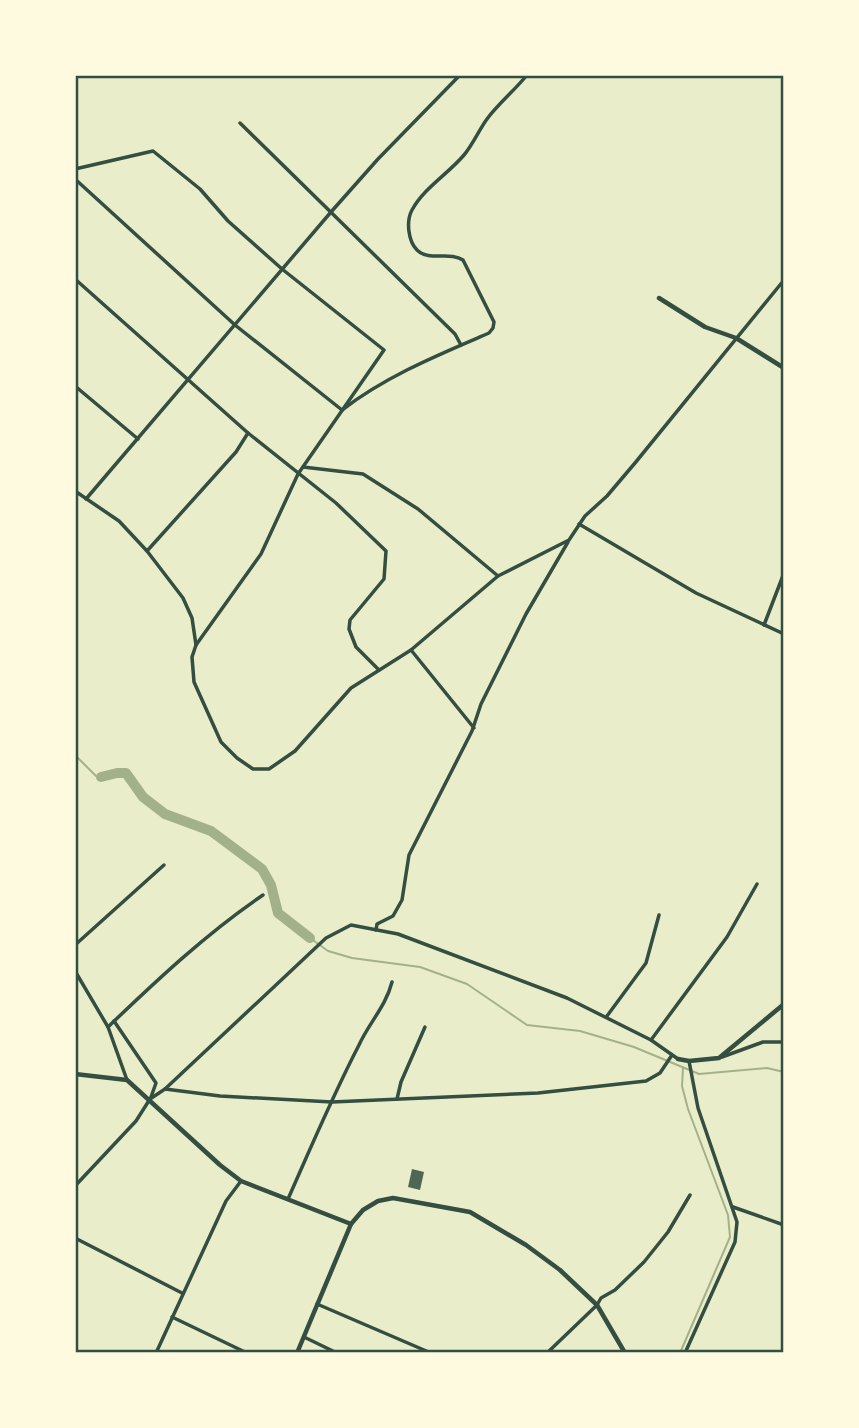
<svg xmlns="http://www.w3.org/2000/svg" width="859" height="1428" viewBox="0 0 859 1428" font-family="'Asap Condensed',sans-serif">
<rect width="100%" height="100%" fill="#e9edc9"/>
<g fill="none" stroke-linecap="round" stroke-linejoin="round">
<g stroke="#a3b18a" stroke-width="2">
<polyline points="75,755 96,776 101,777"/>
<polyline points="310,938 328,951 352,958 420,967 467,984 527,1025 580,1031 634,1047 699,1074 767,1068 784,1072"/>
<polyline points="680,1353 730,1237 728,1215 688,1109 682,1086 683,1068"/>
</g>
<polyline stroke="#a3b18a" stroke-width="10" points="101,777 117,773 126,773 143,797 165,814 211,831 262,869 271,885 278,913 310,938"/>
</g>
<polygon fill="#4f6655" points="412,1169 424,1172 420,1190 408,1187"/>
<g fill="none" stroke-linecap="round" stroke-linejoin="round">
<g stroke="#344e41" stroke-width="3.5">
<polyline points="240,123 455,334 461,345"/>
<polyline points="75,169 153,151 200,189 228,221 282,269 384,350 298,474 261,554 196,645 192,657 194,682 221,742 237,758 253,769 269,769 295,751 351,688 411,650 498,576 569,540 585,516 607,496 635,463 784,280"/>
<path d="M75 179 235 325 342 410C386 376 438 355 489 333L493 328 494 322 463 260C450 251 429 262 417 250 408 241 406 221 412 210 424 188 448 174 464 155 473 144 479 130 487 119 498 104 515 90 527 75"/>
<polyline points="75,279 248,433 336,503 386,551 384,579 350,620 349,629 356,647 379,670"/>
<polyline points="75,386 138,439"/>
<polyline points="303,467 363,474 418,509 498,576"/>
<polyline points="75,491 119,521 147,551 183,598 192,618 196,645"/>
<polyline points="86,499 331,212 378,159 460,75"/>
<polyline points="579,524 696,593 784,634"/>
<polyline points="147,551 236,452 248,433"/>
<polyline points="764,625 784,573"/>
<polyline points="411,650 474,728"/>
<polyline points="376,930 377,924 393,916 402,900 409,855 472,731 481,704 526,614 568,542"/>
<polyline points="75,945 164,865"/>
<polyline points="75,971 108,1027 127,1080"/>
<polyline points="607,1016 646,963 659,915"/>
<polyline points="114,1021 156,1083 151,1097"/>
<path d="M108 1027C157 980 207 933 263 895"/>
<polyline points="651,1040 727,937 757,884"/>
<polyline points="722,1057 763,1042 784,1042"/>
<polyline points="165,1089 220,1096 332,1102 538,1093 646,1081 660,1073 672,1055"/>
<polyline points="397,1099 401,1082 425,1027"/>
<polyline points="75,1186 136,1121 150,1099 165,1089 326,938 351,925 398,934 567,998 651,1040 678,1059"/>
<path d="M288 1199C311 1147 333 1095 359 1045 369 1023 386 1006 392 982"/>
<polyline points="733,1207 784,1225"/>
<polyline points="75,1238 182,1293"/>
<polyline points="317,1304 431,1353"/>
<polyline points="172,1317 247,1353"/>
<polyline points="304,1337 337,1353"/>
<polyline points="156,1353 226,1201 241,1181"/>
<polyline points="547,1353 597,1305 601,1298 615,1290 644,1262 668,1232 690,1195"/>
<polyline points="685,1353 735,1242 737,1222 698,1108 689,1061"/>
</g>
<g stroke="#344e41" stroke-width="4.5">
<polyline points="659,298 705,327 736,338 784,368"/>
<polyline points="678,1059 689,1061 719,1058 784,1004"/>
<polyline points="75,1074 127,1080 220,1165 241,1181 351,1224"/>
<polyline points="297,1353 351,1224 363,1210 378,1201 393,1198 470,1212 526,1245 560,1270 597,1305 625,1353"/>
</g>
</g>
<rect width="859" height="1428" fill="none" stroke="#fefae0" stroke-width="154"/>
<rect x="77" y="77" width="705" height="1274" fill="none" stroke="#344e41" stroke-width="2.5"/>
</svg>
